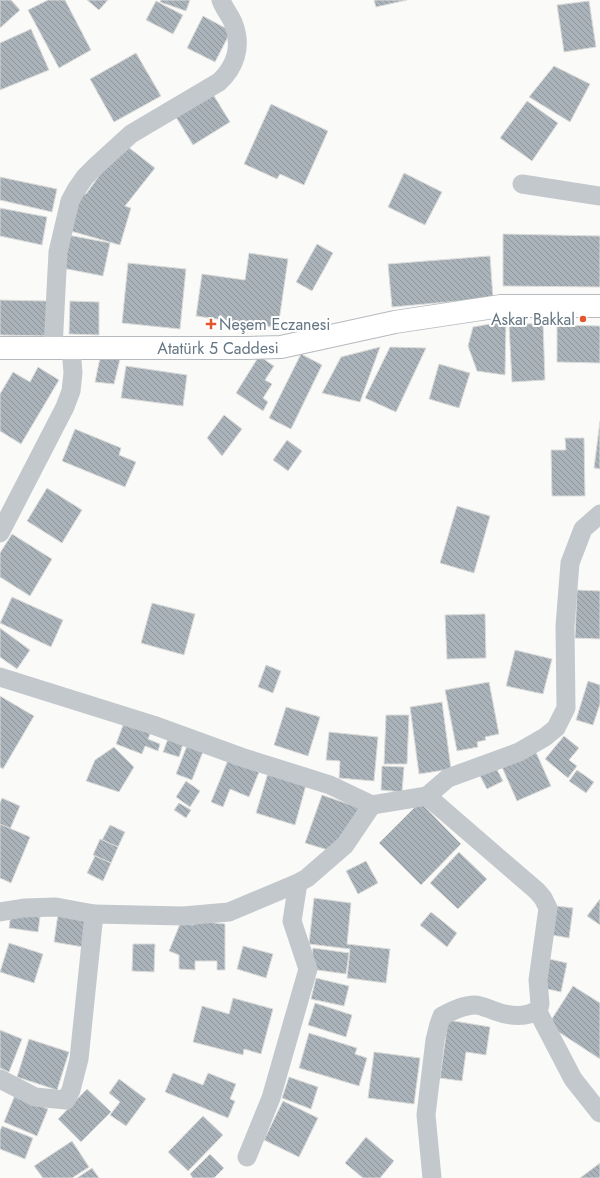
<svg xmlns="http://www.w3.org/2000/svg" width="600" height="1178" viewBox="0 0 600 1178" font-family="Jost,sans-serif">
<defs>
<pattern id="building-back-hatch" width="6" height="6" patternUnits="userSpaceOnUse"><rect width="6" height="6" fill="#aab3b9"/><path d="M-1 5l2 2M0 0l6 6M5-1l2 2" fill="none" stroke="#8e969c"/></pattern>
</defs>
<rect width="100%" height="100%" fill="#fafaf8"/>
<g fill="url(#building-back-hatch)" stroke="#dcdcda">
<polygon points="0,0 11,0 20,10 0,28"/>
<polygon points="48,0 65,0 91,50 59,68 28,10"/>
<polygon points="87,0 108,0 99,10"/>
<polygon points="161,0 190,0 186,11 160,2"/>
<polygon points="374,0 407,0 376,7"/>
<polygon points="156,1 183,15 173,34 146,20"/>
<polygon points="589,1 596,47 564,52 557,5"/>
<polygon points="203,16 231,31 215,62 187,48"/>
<polygon points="31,29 49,70 0,90 0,43"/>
<polygon points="136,53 161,96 114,122 90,79"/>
<polygon points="554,66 590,84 570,122 529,97"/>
<polygon points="211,91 230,122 193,145 174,114"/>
<polygon points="527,101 558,123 532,161 500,138"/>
<polygon points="271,104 328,131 304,185 280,174 277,179 244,164"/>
<polygon points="123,143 155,168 125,206 131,208 120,245 67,230 78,193 86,194"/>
<polygon points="404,173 442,192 425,225 388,207"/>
<polygon points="0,177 57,189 52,212 0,200"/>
<polygon points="0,208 47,217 42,245 0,236"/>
<polygon points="503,234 600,236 600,287 503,286"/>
<polygon points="68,235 110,243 103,276 62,268"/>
<polygon points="317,244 333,253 312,291 296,282"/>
<polygon points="249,253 288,259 278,328 196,316 202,274 245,280"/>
<polygon points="490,256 493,298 392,307 388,264"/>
<polygon points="128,263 186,269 180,329 122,323"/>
<polygon points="0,300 47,301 46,336 0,335"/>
<polygon points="70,301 99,302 99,335 69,334"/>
<polygon points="506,321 505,375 477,371 468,346 473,327"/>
<polygon points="543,323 545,380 512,382 509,325"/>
<polygon points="557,325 600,326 600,363 557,362"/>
<polygon points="380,347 360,402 322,393 341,357"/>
<polygon points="390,347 426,348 396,412 365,398"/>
<polygon points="301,354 322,365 291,429 269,418"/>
<polygon points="259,356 274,366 265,380 272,384 263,398 268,402 263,411 236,393"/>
<polygon points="100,358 120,359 114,384 95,382"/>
<polygon points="439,364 470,373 459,408 429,399"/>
<polygon points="126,366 187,375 183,406 121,398"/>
<polygon points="38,367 59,380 21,444 0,431 0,394 13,372 30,382"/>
<polygon points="224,415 242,429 222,456 207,438"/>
<polygon points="600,421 600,469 594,468"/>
<polygon points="75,429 121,448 119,455 136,462 125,487 62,461"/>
<polygon points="565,438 584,438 585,496 552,496 551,450 566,450"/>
<polygon points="287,440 302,451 288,471 273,460"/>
<polygon points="47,488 82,510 62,543 27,521"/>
<polygon points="457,506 490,516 474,573 440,563"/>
<polygon points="12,534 52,559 30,596 0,577 0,553"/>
<polygon points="577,590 600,591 600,639 575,638"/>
<polygon points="12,597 63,620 51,647 0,623"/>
<polygon points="152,603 195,614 184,655 141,643"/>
<polygon points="485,614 486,658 447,659 445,615"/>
<polygon points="0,628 30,650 17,669 0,657"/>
<polygon points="515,650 552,659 543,694 506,686"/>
<polygon points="266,665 281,671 273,693 258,687"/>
<polygon points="588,681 600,685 600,704 593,725 576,720"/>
<polygon points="489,682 499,734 485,737 486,740 477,742 478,747 457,751 445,690"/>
<polygon points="0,696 34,716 3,769 0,767"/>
<polygon points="442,702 451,769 419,774 410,707"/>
<polygon points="286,707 320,717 308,756 274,745"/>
<polygon points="386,715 409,715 407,764 384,764"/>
<polygon points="125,720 152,729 148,739 160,744 158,751 145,746 142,754 116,744"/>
<polygon points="329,732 378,737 374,781 339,778 340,761 326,760"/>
<polygon points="169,736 184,741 179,757 163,752"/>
<polygon points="564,736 579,748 569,760 577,766 568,778 545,759"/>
<polygon points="188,743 204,749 192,780 176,774"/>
<polygon points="114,747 134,767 119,792 86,781 95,760"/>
<polygon points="535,750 551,786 517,801 501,765"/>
<polygon points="228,760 259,772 249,797 230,789 223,807 211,802"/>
<polygon points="382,766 404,767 402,792 381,790"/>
<polygon points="495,766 503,781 487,789 479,774"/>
<polygon points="577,770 594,782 586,793 569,781"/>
<polygon points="268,773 306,785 295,825 256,813"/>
<polygon points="186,781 200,791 190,807 176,797"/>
<polygon points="322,795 360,808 355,822 328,850 305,843"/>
<polygon points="2,798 20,806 10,829 0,824 0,803"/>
<polygon points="420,802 461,844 421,885 379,843"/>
<polygon points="179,803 191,810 186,818 174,810"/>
<polygon points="0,824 30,837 11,883 0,878"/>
<polygon points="110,825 125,832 118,847 102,840"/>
<polygon points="100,839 118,847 111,863 93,855"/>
<polygon points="459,852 487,879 458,909 430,883"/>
<polygon points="95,856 111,863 103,881 87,873"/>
<polygon points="366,861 378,883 358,894 346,871"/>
<polygon points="314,898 351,903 347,944 390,949 386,983 347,978 350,949 309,944"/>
<polygon points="600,899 600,925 587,916"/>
<polygon points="557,906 573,908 569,938 552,935"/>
<polygon points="431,912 457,933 447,947 420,925"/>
<polygon points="11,913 40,917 38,932 9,928"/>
<polygon points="58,914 87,919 83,947 54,942"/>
<polygon points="194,920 214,921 214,923 225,924 225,970 217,970 217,961 195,961 195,970 179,969 179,955 169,951 180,924 194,925"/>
<polygon points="9,943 43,954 34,983 0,972"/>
<polygon points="133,944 155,944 154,972 132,971"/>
<polygon points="243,946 273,954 266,978 237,969"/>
<polygon points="313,948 349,953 346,974 310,969"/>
<polygon points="549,959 567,963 561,992 543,988"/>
<polygon points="316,978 349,986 344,1006 311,999"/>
<polygon points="573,986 600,1003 600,1059 548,1025"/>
<polygon points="233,998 273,1009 261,1054 244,1049 243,1055 193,1042 202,1006 229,1014"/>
<polygon points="315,1003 352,1015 346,1037 308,1025"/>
<polygon points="448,1020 490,1027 486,1055 466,1052 462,1081 440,1078"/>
<polygon points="0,1030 22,1039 9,1072 0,1068"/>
<polygon points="309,1033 357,1048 355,1054 367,1058 359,1086 299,1068"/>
<polygon points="29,1039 69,1052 57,1090 17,1077"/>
<polygon points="374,1052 420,1058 414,1104 368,1098"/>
<polygon points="173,1073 203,1085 208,1073 236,1084 230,1099 235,1101 228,1118 165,1092"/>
<polygon points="289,1077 318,1087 311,1109 282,1098"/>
<polygon points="119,1079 146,1099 126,1126 110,1115 120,1102 109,1093"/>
<polygon points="87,1089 111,1112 81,1142 58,1119"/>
<polygon points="15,1095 48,1109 37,1136 4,1122"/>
<polygon points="283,1101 318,1118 299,1157 264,1140"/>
<polygon points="203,1116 223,1135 188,1171 168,1152"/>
<polygon points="2,1126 33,1138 25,1159 0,1149 0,1131"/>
<polygon points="366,1137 394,1161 380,1178 363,1178 345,1163"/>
<polygon points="72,1141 89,1167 72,1178 43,1178 34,1166"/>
<polygon points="210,1154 224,1168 214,1178 193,1178 190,1174"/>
<polygon points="600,1163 600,1178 580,1178"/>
<polygon points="92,1168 99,1178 77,1178"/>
</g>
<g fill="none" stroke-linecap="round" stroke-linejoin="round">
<defs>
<g id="major">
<path id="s1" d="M0 348H246L281 347 395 322 501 306H600"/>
</g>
</defs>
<use href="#major" stroke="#b5babe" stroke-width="24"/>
<g stroke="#c3c8cc" stroke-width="19">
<polyline points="522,184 600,196"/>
<path d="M53 348 58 252 70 201 76 190 85 177 96 166 131 134 219 82C235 67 242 47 234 25 231 16 224 9 221 0"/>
<polyline points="0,533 65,407 71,391 73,373 71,348"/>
<polyline points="0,677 153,725 241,757 330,785 372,805 427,796 448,778 519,752 545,737 556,728 566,708 565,626 570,563 583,529 600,514"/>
<path d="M427 796 537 891 543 898 548 908 538 980 540 1004 539 1008C529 1019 508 1016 495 1011 489 1009 481 1005 475 1005 463 1005 452 1011 442 1016L439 1024 435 1040 426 1115 432 1178"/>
<polyline points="0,912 24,908 56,907 94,914 79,1059 71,1090 66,1100 35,1097 0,1079"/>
<polyline points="94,914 183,916 229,912 298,883"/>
<polyline points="537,1010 573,1079 600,1113"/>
<polyline points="247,1157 271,1098 308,969 292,921 298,883 307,878 345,845 372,805"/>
</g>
<use href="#major" stroke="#fff" stroke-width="22"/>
</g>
<g fill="#e4572e" stroke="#fff" stroke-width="1.5">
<circle cx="583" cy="319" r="4"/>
<path d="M209 318h4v4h4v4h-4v4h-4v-4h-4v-4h4z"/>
</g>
<g text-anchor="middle" stroke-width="4" stroke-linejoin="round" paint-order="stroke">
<g font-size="16" fill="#657683" stroke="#fff" text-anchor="end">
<text x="575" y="325">Askar Bakkal</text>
<text x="219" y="330" text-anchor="start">Neşem Eczanesi</text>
</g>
<g font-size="16" fill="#657683" stroke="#fff">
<text dy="6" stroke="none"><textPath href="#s1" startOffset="218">Atatürk 5 Caddesi</textPath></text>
</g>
</g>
</svg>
